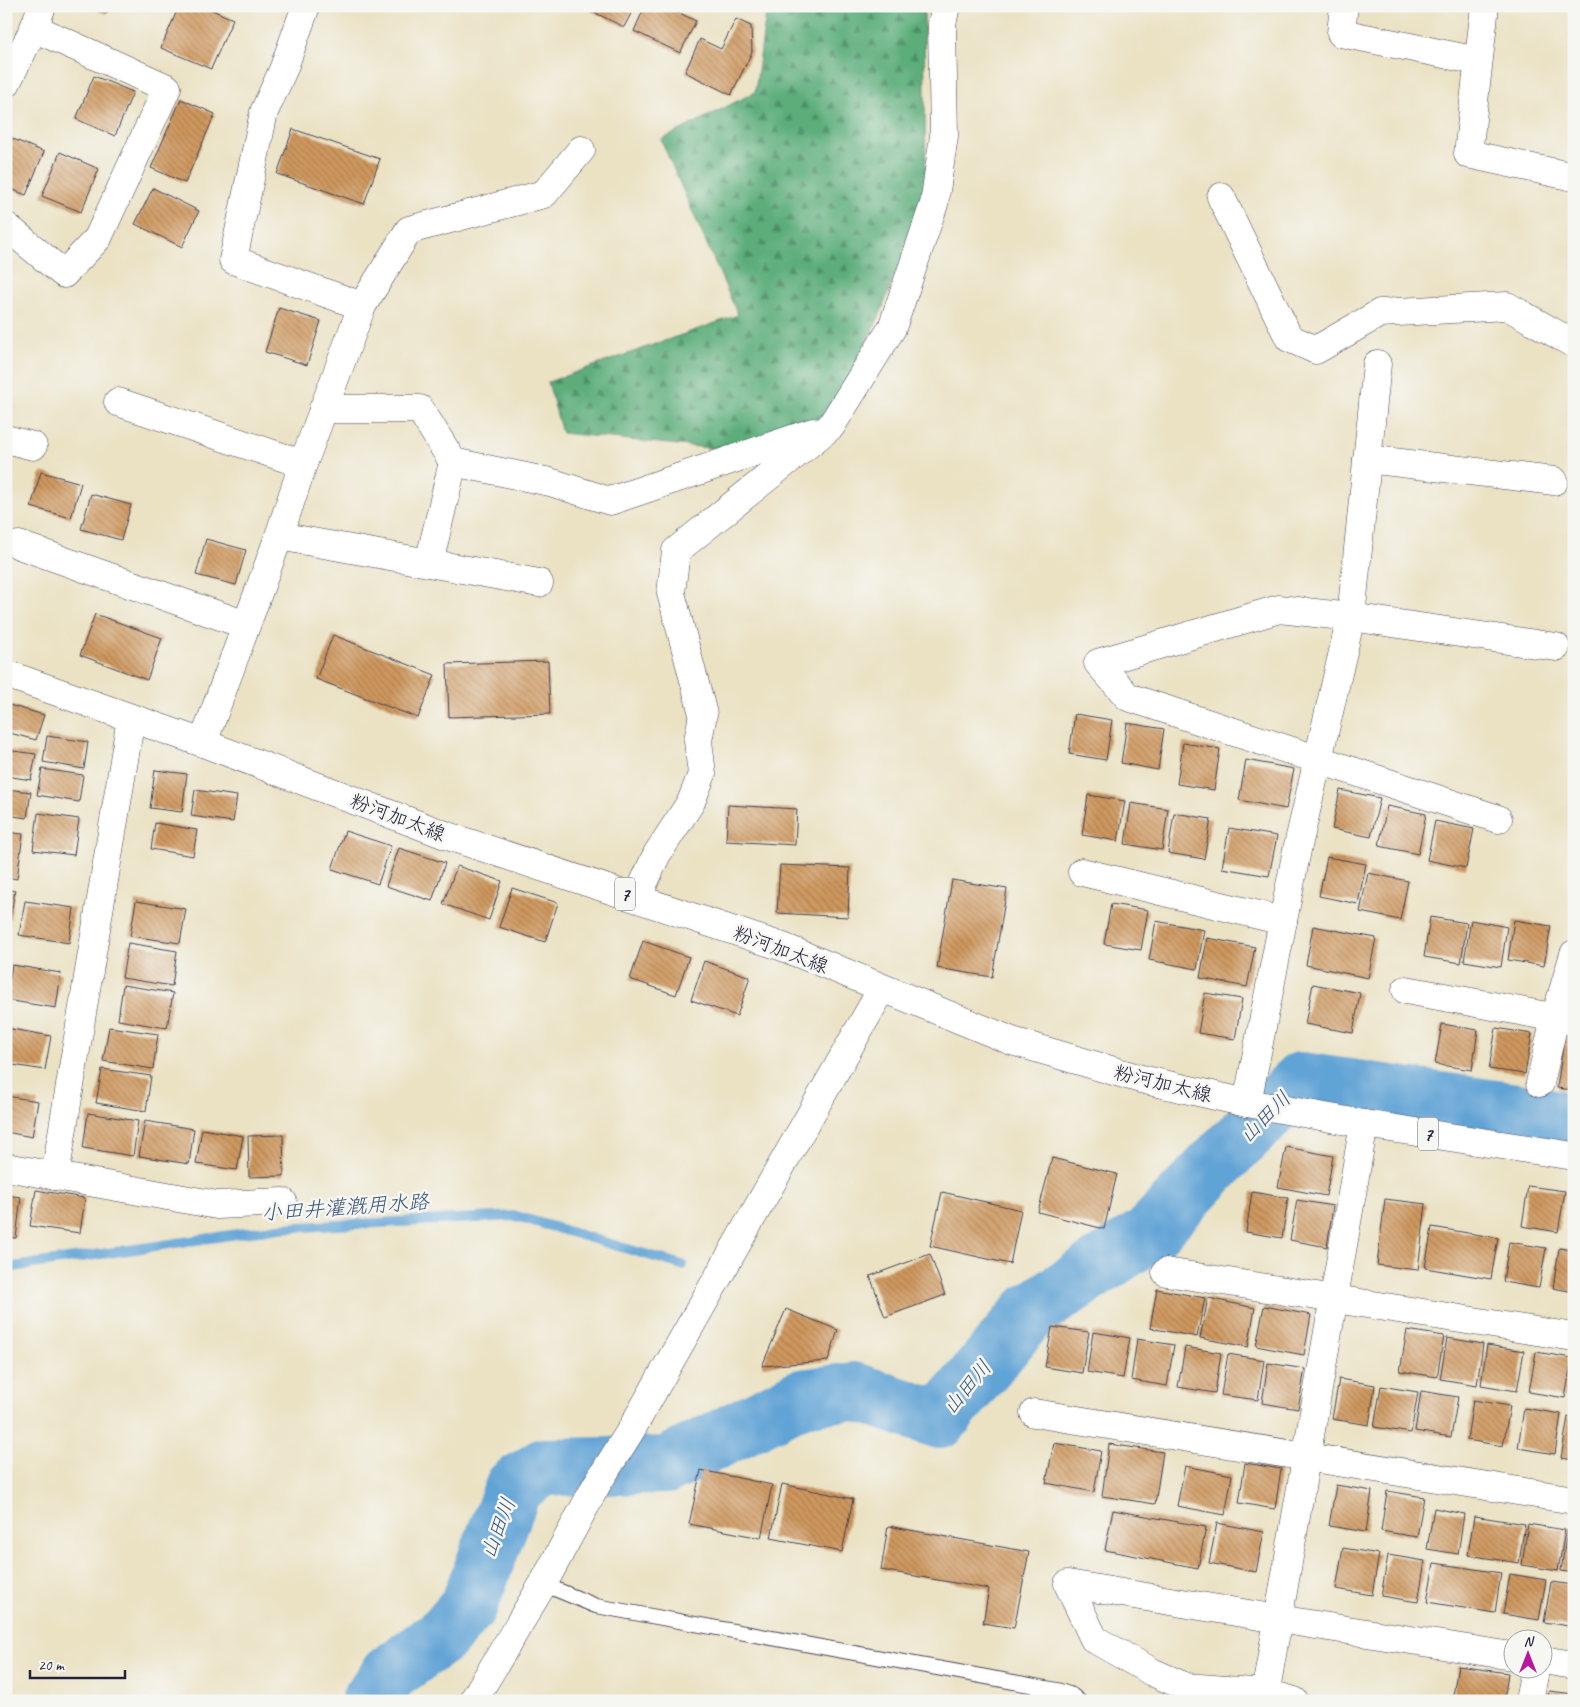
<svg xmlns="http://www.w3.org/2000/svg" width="1580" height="1707" viewBox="0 0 1580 1707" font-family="Caveat,'Klee One',sans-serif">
<defs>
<pattern id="forest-firs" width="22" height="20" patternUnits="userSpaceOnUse" patternTransform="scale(1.25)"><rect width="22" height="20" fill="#5bad7a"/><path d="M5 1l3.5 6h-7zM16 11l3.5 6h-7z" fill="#4b8c65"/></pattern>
<pattern id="building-back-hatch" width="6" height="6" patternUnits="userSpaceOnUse" patternTransform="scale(1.25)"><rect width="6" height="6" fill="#cf985e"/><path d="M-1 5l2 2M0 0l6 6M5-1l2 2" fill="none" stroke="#a87c4f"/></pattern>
</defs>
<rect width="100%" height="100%" fill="#f6f6f2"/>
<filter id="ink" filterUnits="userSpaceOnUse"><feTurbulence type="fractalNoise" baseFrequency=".02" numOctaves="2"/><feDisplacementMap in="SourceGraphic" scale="10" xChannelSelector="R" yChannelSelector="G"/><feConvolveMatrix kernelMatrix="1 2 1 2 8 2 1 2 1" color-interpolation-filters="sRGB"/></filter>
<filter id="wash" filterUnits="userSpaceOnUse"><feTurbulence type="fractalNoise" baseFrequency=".0096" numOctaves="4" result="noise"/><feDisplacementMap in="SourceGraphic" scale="20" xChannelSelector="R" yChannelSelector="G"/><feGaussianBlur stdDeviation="1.12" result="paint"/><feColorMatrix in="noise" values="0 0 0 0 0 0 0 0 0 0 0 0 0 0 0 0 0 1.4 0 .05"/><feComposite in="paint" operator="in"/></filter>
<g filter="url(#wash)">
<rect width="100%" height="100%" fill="#ebe2c4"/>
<polygon fill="url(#forest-firs)" stroke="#3e685a" points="767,6 924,6 926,192 879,317 841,393 796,448 748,452 562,433 548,382 738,315 661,140 755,92"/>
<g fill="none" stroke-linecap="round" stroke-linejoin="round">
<polyline stroke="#61a3d5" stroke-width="10" points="6,1268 279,1228 516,1216 682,1265"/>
<polyline stroke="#61a3d5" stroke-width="58" points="370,1701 390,1673 443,1635 469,1605 514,1486 544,1467 667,1465 801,1398 854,1391 940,1420 1030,1312 1149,1234 1226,1153 1301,1081 1530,1114 1574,1122"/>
</g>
<g id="blocks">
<g fill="url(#building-back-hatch)">
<polygon points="88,6 110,6 106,14"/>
<polygon points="179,6 203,6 233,19 211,69 161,48"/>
<polygon points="581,6 635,6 624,27"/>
<polygon points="645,6 665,6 696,21 680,53 634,31"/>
<polygon points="736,19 751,26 752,52 731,95 685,72 700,39 721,49"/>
<polygon points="94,76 133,92 115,136 76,119"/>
<polygon points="181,99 215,114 185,183 151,168"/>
<polygon points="293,129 380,159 364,204 277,174"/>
<polygon points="6,136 44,152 26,195 6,187"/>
<polygon points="60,152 99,169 81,212 42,196"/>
<polygon points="153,188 199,211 182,247 135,224"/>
<polygon points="279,308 321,321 307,365 265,352"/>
<polygon points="41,472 81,483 71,518 31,507"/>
<polygon points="91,494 131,505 121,540 81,529"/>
<polygon points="206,539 246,550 236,585 196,575"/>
<polygon points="95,614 162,638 147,680 80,655"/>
<polygon points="333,635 435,675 418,718 316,679"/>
<polygon points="548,661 550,714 449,717 447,664"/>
<polygon points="6,704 44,715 36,740 6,732"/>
<polygon points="1075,714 1112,720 1106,760 1069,754"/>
<polygon points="1127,723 1164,729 1158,770 1121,763"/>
<polygon points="47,736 88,742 84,769 43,762"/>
<polygon points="1183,743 1220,749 1214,790 1177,784"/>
<polygon points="6,750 36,754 31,780 6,776"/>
<polygon points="1246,760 1294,769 1286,809 1239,800"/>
<polygon points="42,769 83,775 79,802 37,795"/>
<polygon points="155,770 187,774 182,812 150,808"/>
<polygon points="6,789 31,792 27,818 6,815"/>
<polygon points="195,790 237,796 233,822 191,816"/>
<polygon points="1340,790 1380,798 1371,837 1332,829"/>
<polygon points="1088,795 1125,801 1118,841 1082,835"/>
<polygon points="1131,803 1168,809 1162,850 1125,844"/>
<polygon points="728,805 797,809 795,845 726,841"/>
<polygon points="1387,806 1426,814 1418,854 1379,846"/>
<polygon points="38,813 79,819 74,855 33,850"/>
<polygon points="1174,813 1211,819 1204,859 1168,853"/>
<polygon points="1435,821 1474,829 1466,868 1427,860"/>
<polygon points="155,823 197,830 193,856 151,849"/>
<polygon points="1229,828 1277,836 1269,876 1222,868"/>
<polygon points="345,831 391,846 378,884 332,869"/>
<polygon points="6,832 23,834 17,879 6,877"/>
<polygon points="399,848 445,863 432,901 386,886"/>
<polygon points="1327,857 1366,864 1358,904 1319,896"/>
<polygon points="780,865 850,868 848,917 777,913"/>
<polygon points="457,866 502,881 489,920 443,904"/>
<polygon points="1368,873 1408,881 1400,920 1360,912"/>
<polygon points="952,880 1007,889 992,977 937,968"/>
<polygon points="512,888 558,903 545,942 499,927"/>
<polygon points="6,889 15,891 9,925 6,925"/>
<polygon points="25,901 74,908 69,943 19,935"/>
<polygon points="136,901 186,909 180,943 130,936"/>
<polygon points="1111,904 1148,910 1141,950 1104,944"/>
<polygon points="1430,917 1467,923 1461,963 1424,957"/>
<polygon points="1471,920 1507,927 1501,967 1464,961"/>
<polygon points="1514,920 1551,926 1544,966 1508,960"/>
<polygon points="1156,921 1204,930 1197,969 1149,960"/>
<polygon points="1313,926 1376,938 1368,978 1306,965"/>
<polygon points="1207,938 1255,947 1247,987 1200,978"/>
<polygon points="643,941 689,957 676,995 630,979"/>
<polygon points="128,943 177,951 172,986 122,978"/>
<polygon points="704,961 750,977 737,1016 691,1000"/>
<polygon points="12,965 61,973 56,1008 6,1000"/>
<polygon points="1313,984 1360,993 1353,1033 1305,1024"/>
<polygon points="123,985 173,993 167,1028 118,1020"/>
<polygon points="1205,993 1242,999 1235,1039 1198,1033"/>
<polygon points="1442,1024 1478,1030 1472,1070 1435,1064"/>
<polygon points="109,1027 158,1034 153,1069 103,1061"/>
<polygon points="6,1028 51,1036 45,1070 6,1064"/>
<polygon points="1496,1028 1532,1034 1525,1074 1489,1069"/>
<polygon points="1565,1033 1574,1034 1574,1090 1557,1088"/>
<polygon points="102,1069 151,1076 146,1111 96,1103"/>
<polygon points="6,1096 38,1101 32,1137 6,1132"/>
<polygon points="88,1113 138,1121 133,1156 83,1148"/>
<polygon points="145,1121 194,1129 189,1164 139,1156"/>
<polygon points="202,1129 243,1136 237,1170 196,1164"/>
<polygon points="283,1135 284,1176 249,1177 248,1136"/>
<polygon points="1286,1147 1333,1156 1326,1196 1278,1187"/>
<polygon points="1052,1158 1117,1174 1104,1229 1038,1212"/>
<polygon points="1528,1186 1565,1191 1558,1232 1522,1226"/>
<polygon points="36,1190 85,1198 80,1233 30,1226"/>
<polygon points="942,1192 1021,1210 1010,1264 930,1246"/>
<polygon points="1252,1192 1288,1198 1282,1238 1246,1232"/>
<polygon points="6,1195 21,1197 16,1238 6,1237"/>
<polygon points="1385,1199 1426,1204 1418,1270 1377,1265"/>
<polygon points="1297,1200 1333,1206 1327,1247 1290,1240"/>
<polygon points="1432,1227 1498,1238 1491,1279 1425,1268"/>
<polygon points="1509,1242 1546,1248 1539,1288 1503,1282"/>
<polygon points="1559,1248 1574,1250 1574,1292 1553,1288"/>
<polygon points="930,1254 945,1295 885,1317 870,1276"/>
<polygon points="1157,1289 1205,1298 1197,1337 1150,1328"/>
<polygon points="1208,1298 1255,1308 1248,1347 1200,1338"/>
<polygon points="1264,1306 1311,1315 1304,1355 1256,1346"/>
<polygon points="786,1309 838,1330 828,1361 762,1366"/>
<polygon points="1052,1327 1089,1332 1082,1373 1045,1367"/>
<polygon points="1407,1330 1444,1336 1437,1377 1400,1371"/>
<polygon points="1093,1332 1130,1338 1123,1378 1087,1372"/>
<polygon points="1447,1338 1483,1344 1477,1385 1440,1379"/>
<polygon points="1137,1339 1174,1345 1167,1386 1131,1380"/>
<polygon points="1487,1345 1524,1351 1517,1391 1481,1385"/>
<polygon points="1185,1347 1221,1353 1215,1393 1178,1387"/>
<polygon points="1536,1352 1572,1358 1565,1398 1529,1392"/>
<polygon points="1228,1354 1264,1360 1258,1400 1221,1395"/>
<polygon points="1268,1363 1305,1369 1298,1409 1262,1403"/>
<polygon points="1339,1379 1375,1385 1369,1425 1332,1419"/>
<polygon points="1381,1386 1418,1392 1411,1433 1374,1427"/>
<polygon points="1421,1391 1458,1397 1451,1437 1415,1431"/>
<polygon points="1473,1400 1510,1406 1503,1446 1467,1440"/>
<polygon points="1524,1408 1561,1414 1555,1454 1518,1448"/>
<polygon points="1568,1417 1574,1418 1574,1460 1561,1458"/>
<polygon points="1054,1443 1101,1451 1094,1492 1046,1483"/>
<polygon points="1109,1444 1163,1452 1155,1504 1102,1496"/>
<polygon points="1245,1463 1281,1469 1275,1509 1239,1503"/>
<polygon points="1185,1466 1232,1475 1225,1515 1177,1506"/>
<polygon points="701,1470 772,1485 761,1538 689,1524"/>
<polygon points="782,1484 853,1499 842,1552 771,1538"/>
<polygon points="1336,1485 1372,1491 1366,1532 1329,1526"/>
<polygon points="1387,1491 1424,1497 1417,1537 1381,1531"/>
<polygon points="1434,1508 1464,1514 1458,1554 1427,1549"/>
<polygon points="1113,1510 1206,1527 1198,1568 1105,1550"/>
<polygon points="1474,1516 1525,1524 1519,1563 1468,1555"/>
<polygon points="1217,1523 1264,1532 1256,1572 1209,1563"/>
<polygon points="1528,1524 1565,1530 1558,1571 1522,1565"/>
<polygon points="888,1526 1029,1552 1014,1628 983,1623 989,1589 881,1570"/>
<polygon points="1567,1530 1574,1532 1574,1573 1561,1571"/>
<polygon points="1343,1548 1379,1554 1372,1595 1336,1589"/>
<polygon points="1388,1555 1425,1561 1418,1602 1381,1596"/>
<polygon points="1434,1563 1501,1573 1495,1613 1427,1602"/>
<polygon points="1510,1574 1546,1580 1539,1620 1503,1614"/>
<polygon points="1551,1582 1574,1585 1574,1627 1544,1622"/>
<polygon points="1458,1666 1508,1673 1504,1701 1452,1701"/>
<polygon points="1549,1691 1574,1694 1574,1701 1547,1701"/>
</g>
</g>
</g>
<g filter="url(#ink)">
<use href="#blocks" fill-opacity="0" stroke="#403f50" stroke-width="1"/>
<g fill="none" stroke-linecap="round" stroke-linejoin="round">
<defs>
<polyline id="service" points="543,1584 596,1606 1057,1690 1072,1695 1079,1701"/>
<g id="minor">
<polyline points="306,6 283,70 264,112 233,260 362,306"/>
<polyline points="1344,6 1341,33 1478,61"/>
<polyline points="1485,6 1468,154 1574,177"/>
<polyline points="6,84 34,28 42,6"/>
<polyline points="1221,197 1289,338 1316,350 1380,313 1507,306 1574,344"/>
<polyline points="6,226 64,274 98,238 167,88 34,28"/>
<polyline points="118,402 303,464"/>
<polyline points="323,409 420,409 453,462 550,482 610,501 813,432"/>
<polyline points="6,439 33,446"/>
<polyline points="1367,459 1554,481"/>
<polyline points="279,536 539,583"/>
<polyline points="19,545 246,625"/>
<polyline points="429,563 453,462"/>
<polyline points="203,743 279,536 303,464 362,306 409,230 544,194 581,150"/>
<polyline points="1498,819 1128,697 1098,663 1279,609 1351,617 1556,647"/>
<polyline points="1082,872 1283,921"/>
<polyline points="637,898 657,854 691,802 702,774 698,741 703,714 671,593 676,551 831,426 892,328 934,204 944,136 942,24 946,6"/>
<polyline points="1406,990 1574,1021"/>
<polyline points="1540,1083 1555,1018 1574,954"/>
<polyline points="1247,1103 1297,850 1351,617 1377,364"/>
<polyline points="6,1167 217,1205 283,1202"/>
<polyline points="55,1176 131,718"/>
<polyline points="1166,1272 1574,1337"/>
<polyline points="1034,1413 1574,1500"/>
<polyline points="1542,1660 1574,1665"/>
<polyline points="1264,1701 1364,1124"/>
<polyline points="1294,1701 1266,1693 1186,1687 1152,1672 1094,1639 1068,1584 1278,1619 1512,1656"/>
<polyline points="1529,1701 1535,1670"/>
</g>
<polyline id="tertiary" points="473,1701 543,1584 597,1484 631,1430 882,989"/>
<polyline id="primary" points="6,674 203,743 448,836 783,947 1012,1041 1141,1079 1247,1103 1364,1124 1574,1156"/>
</defs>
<use href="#service" stroke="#403f50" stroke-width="16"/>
<use href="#minor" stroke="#403f50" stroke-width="29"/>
<use href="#tertiary" stroke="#403f50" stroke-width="29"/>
<use href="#primary" stroke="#403f50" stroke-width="29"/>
<use href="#service" stroke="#fff" stroke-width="14"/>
<use href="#minor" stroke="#fff" stroke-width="28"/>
<use href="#tertiary" stroke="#fff" stroke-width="28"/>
<use href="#primary" stroke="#fff" stroke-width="28"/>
</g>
</g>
<g text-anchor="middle" stroke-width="5" stroke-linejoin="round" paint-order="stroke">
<g fill="#f6f6f2" stroke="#626272" stroke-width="1">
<rect x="615" y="877.5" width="20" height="33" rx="4"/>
<rect x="1418" y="1117.5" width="20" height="33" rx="4"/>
</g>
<g font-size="19" font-weight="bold" fill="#22223b">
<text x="625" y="901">7</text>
<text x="1428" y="1141">7</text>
</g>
<g font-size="20" fill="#22223b" stroke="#f6f6f2">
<text transform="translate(398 817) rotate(21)" y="7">粉河加太線</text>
<text transform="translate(781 949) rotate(21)" y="7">粉河加太線</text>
<text transform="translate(1163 1083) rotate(14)" y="7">粉河加太線</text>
</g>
<g font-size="21" font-style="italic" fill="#3b5679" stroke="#f6f6f2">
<text transform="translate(1265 1117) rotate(-45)" y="7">山田川</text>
<text transform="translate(345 1207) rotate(-4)" y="7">小田井灌漑用水路</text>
<text transform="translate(967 1387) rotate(-50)" y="7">山田川</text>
<text transform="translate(498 1528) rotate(-69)" y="7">山田川</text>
</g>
</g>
<rect width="1580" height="1707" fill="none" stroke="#f6f6f2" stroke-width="25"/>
<g transform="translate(1528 1654)"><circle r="24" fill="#f6f6f2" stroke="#a1a1a9"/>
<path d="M0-4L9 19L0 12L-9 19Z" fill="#b5179e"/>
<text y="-8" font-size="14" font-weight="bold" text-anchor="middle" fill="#22223b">N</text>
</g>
<path d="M30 1670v8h95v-8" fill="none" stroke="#22223b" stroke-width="2.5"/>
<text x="38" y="1670" font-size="15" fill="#22223b" stroke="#f6f6f2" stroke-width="4" paint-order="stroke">20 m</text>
</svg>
